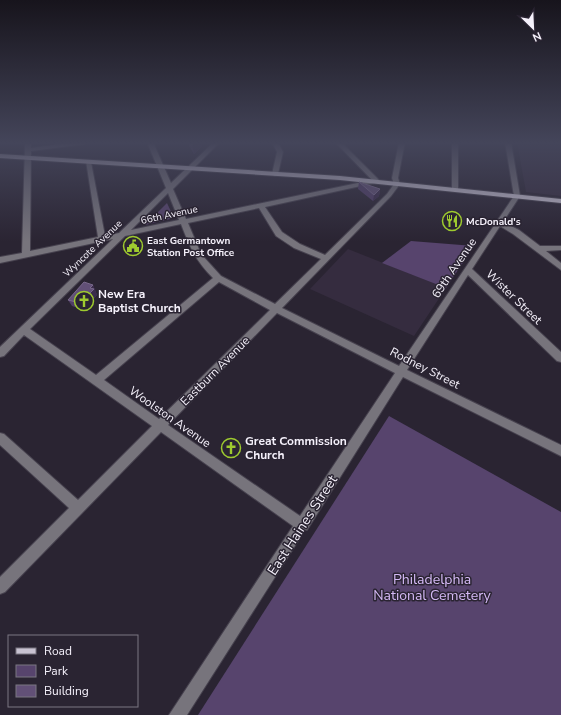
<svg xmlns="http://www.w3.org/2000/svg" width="561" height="715" viewBox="0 0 561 715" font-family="'Nunito Sans',sans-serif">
<rect width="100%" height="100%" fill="#2a2432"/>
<g fill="#352c3f">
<polygon points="517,142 561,142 561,196 526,192"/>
<polygon points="348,249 446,288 414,336 310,289"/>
</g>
<g fill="#57446d">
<polygon points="167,203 174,218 145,225"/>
<polygon points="411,241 474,246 446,288 382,263"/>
<polygon points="389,416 561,512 561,715 198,715"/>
</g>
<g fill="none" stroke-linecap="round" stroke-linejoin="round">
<defs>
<g id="minor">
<path d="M25 142H31V148L75 142H88L85 144 31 151 30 251 98 237 86 161 91 162 105 236 119 233 166 188 147 142H153L171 183 214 142H220L173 189 186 219 372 180 335 142H341L379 180V182L265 207 282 232 300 244 325 255 387 194 394 184 392 178 399 142H405L398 178 400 184 391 196 282 308 399 366 514 196 505 142H511L520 196 503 222 519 230 540 246H561V250L546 251 561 263V270L513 234 500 226 472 269 561 352V362L557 361 468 275 407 370 561 445V456L403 377 307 530H305L187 715H169L293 526 161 432 5 592 0 594V577L69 508 0 445V433L4 434 78 500 152 426 24 335 4 356 0 357V347L113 239 0 263V257L22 253ZM168 193 179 220 131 230ZM259 208 276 236 294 248 321 259 275 304 221 276 201 254 188 223ZM181 224C190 247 195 260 213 278L96 375 30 329 125 236ZM219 282 270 310 159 419 104 380ZM277 313 395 373 300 516 168 425Z"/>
<polygon points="272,142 278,142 283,152 278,174 275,176 272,174 277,152"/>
<polygon points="452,142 458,142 458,189 455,191 452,189"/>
</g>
<polygon id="major" points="0,154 340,176 561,199 561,203 340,180 0,158"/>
</defs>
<use href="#minor" stroke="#46414e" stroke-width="2"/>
<use href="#major" stroke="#46414e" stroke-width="2"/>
<use href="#minor" fill="#77747c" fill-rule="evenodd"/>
<use href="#major" fill="#c8c2d1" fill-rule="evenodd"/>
</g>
<g fill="#503d67">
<polygon points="187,142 201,142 202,146 194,154"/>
<polygon points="359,182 380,189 379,196 373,201 358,189"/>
<polygon points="93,285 97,295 84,310 72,306 68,300"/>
</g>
<g fill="#3a2b4b">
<polygon points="196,142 201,142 202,146 194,154 192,145"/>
<polygon points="380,189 379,196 373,201 374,195"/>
<polygon points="93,285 97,295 84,310 80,303 90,288"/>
</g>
<g fill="#625077" stroke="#79698c">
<polygon points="191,142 196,142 192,145"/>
<polygon points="359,182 380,189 374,195"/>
<polygon points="84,282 93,285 90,288 94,289 80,303 68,300"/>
</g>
<linearGradient id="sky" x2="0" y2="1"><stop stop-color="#17141c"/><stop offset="0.59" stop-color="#44455a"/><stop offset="1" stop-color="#44455a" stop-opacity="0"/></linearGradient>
<rect width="561" height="242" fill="url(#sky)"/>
<defs>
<symbol id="restaurant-ring" viewBox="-11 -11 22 22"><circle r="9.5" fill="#2a2432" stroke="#9eca2f" stroke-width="1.5"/><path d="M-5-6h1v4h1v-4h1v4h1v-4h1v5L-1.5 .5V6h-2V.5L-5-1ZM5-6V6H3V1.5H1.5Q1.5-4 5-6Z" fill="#9eca2f"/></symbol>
<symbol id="civic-ring" viewBox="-11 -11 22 22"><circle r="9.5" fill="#2a2432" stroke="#9eca2f" stroke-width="1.5"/><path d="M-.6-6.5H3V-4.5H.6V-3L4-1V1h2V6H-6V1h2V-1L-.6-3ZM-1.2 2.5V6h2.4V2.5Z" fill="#9eca2f"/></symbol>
<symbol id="church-ring" viewBox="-11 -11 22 22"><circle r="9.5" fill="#2a2432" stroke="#9eca2f" stroke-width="1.5"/><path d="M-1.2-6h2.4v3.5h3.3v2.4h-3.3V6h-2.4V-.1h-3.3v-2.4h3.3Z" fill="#9eca2f"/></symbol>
</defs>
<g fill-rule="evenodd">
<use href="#restaurant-ring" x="441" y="210" width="22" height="22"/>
<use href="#civic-ring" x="122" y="235" width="22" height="22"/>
<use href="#church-ring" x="73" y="290" width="22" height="22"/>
<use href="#church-ring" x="220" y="437" width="22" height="22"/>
</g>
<g text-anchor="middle" stroke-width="3" stroke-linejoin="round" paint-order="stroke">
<g font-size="10" fill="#f5f1fb" stroke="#2a2432">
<text transform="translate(169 214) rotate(-12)" y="4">66th Avenue</text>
<text transform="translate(92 248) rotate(-44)" y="4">Wyncote Avenue</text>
</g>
<g font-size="10" font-weight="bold" fill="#f5f1fb" stroke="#2a2432" text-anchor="start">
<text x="466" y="225">McDonald's</text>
<text x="147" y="244">East Germantown<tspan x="147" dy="12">Station Post Office</tspan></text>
</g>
<g font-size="12" fill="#f5f1fb" stroke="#2a2432">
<text transform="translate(454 268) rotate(-56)" y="4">69th Avenue</text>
<text transform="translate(514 297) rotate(44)" y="4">Wister Street</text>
<text transform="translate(425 368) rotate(27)" y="4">Rodney Street</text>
<text transform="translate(215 371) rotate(-45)" y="4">Eastburn Avenue</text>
<text transform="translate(170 417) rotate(35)" y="4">Woolston Avenue</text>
</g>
<g font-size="12" font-weight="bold" fill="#f5f1fb" stroke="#2a2432" text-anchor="start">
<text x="98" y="298">New Era<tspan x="98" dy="14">Baptist Church</tspan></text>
<text x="245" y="445">Great Commission<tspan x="245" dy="14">Church</tspan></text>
</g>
<g font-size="14" fill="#f5f1fb" stroke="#2a2432">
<text transform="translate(302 525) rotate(-57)" y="5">East Haines Street</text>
</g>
<g font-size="14" fill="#d4b9f5" stroke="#2a2432">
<text x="432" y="584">Philadelphia<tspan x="432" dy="16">National Cemetery</tspan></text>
</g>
</g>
<rect x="8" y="635" width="130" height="72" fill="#2a2432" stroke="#7b7682"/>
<rect x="16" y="648" width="20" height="6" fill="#c8c2d1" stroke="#7b7682"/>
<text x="44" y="655" font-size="12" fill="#f5f1fb">Road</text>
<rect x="16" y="665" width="20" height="12" fill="#57446d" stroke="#7b7682"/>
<text x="44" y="675" font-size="12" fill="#f5f1fb">Park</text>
<rect x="16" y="685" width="20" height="12" fill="#625077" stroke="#7b7682"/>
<text x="44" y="695" font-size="12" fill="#f5f1fb">Building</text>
<g transform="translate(533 28) rotate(156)" stroke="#2a2432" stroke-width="3" paint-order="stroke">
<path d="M0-3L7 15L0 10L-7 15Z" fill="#f5f1fb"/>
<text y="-6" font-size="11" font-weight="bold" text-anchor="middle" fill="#f5f1fb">N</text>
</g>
</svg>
